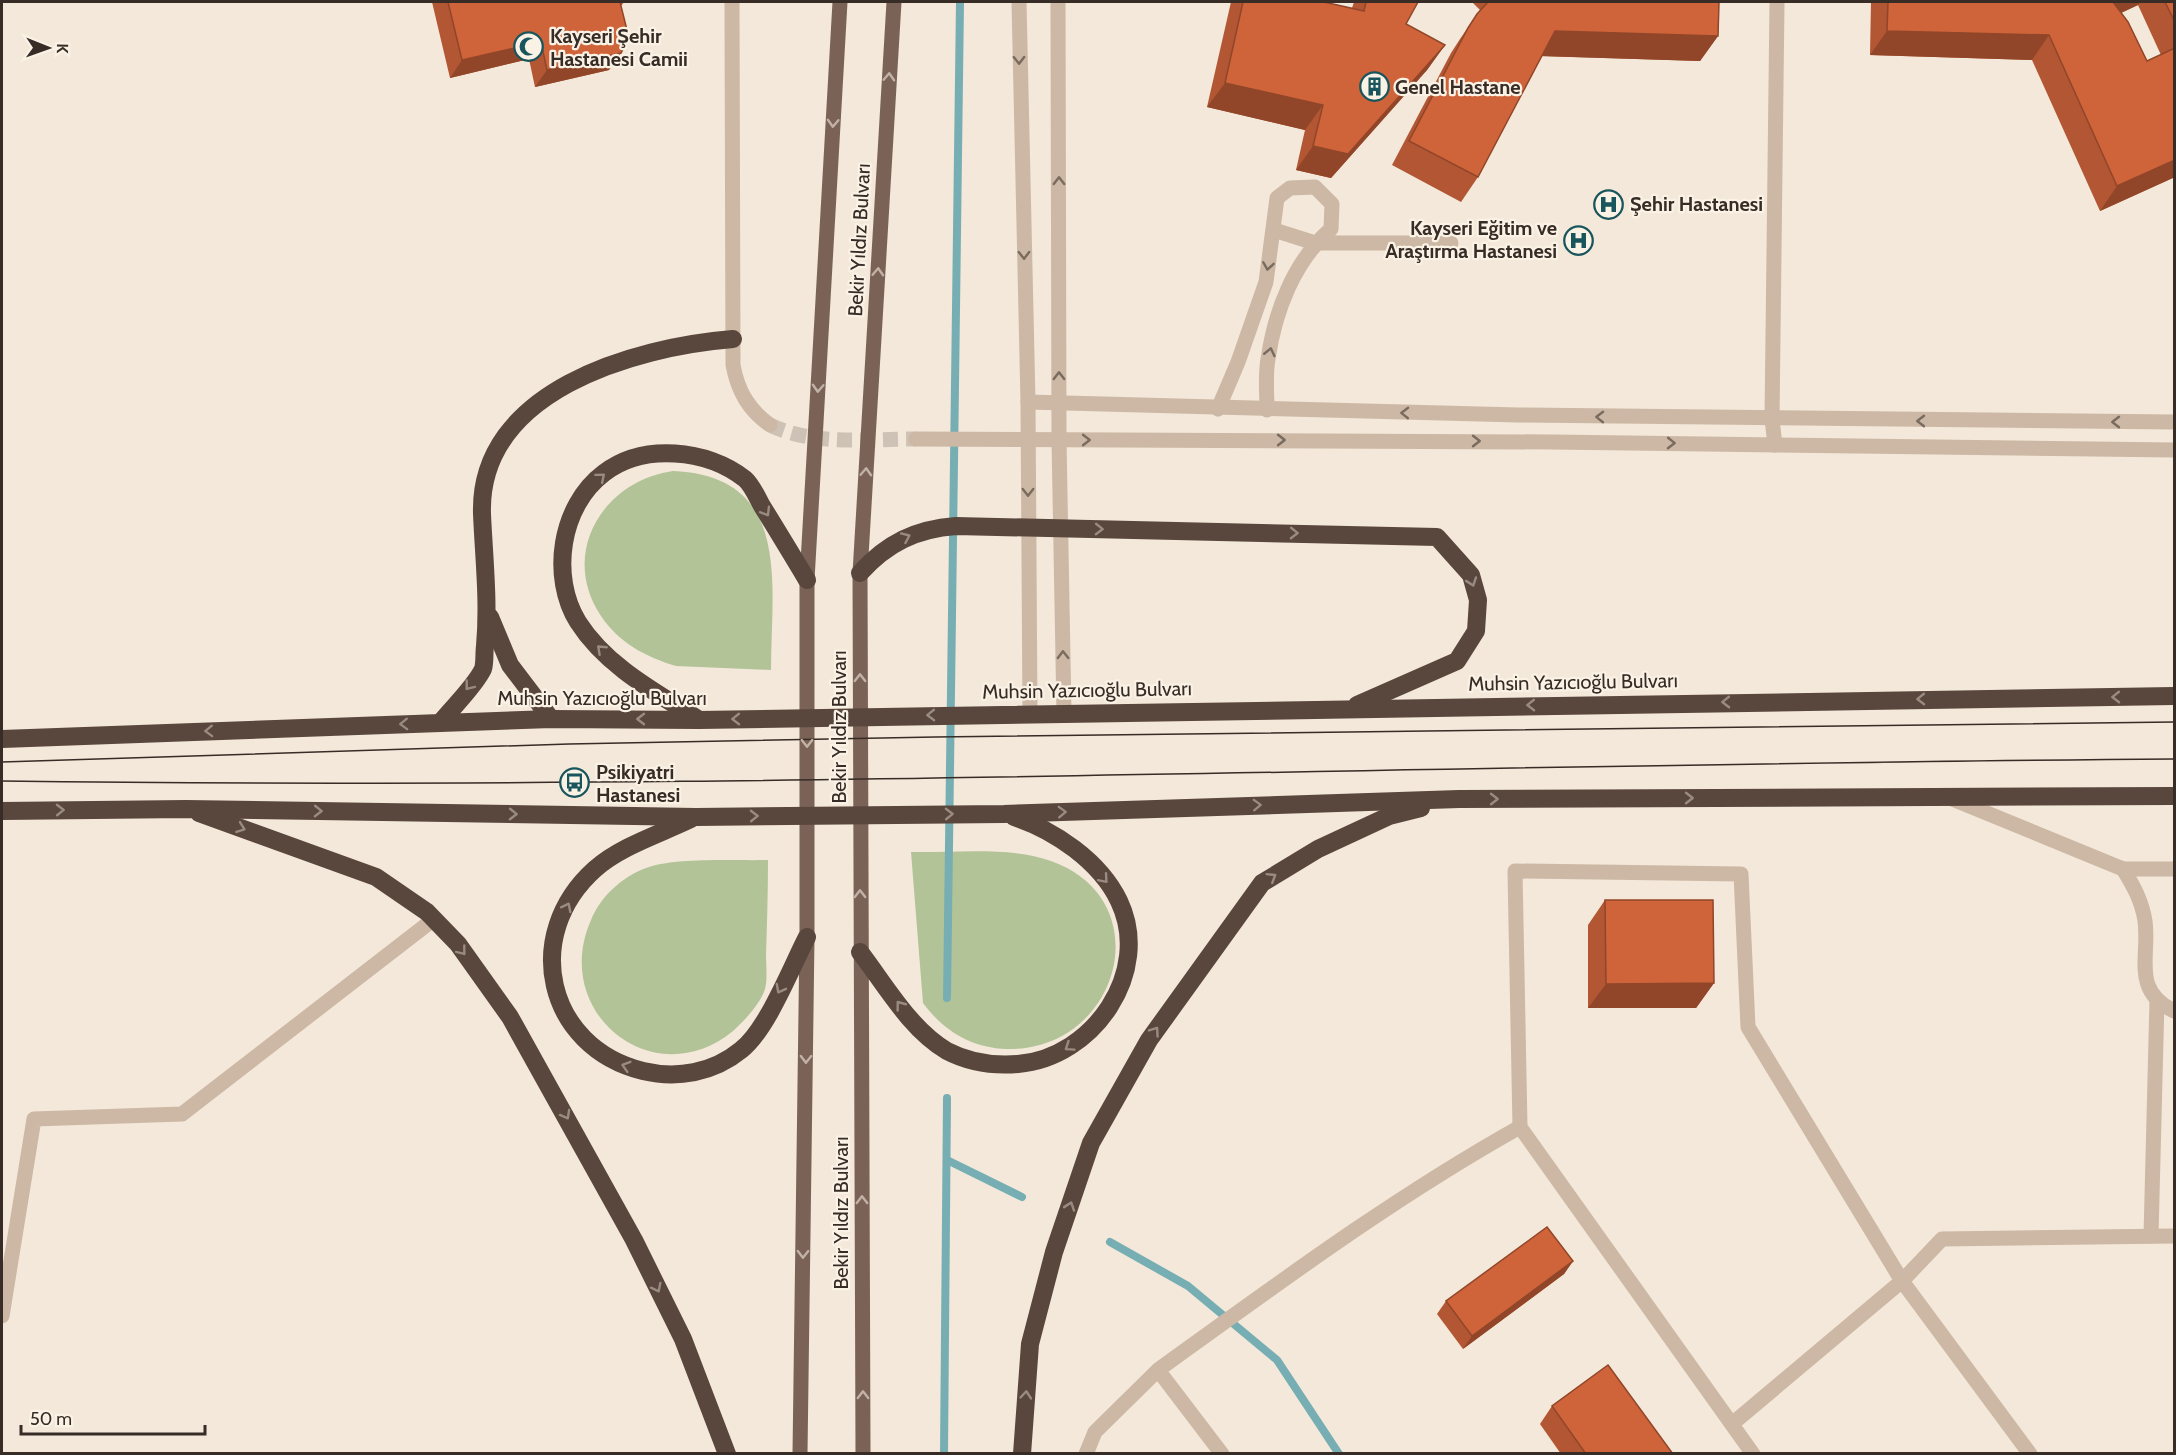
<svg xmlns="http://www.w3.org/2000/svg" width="2176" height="1455" viewBox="0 0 2176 1455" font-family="Cabin,sans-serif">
<rect width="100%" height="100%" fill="#f3e8d9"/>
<g fill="#b3c398">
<path d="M673 471C793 476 771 584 771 670L676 666C646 657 619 643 601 616 559 553 603 481 673 471Z"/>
<path d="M911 852C953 853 1011 846 1051 861 1161 900 1120 1051 1007 1049 971 1048 944 1031 923 1003Z"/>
<path d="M768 860C768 892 767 924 766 955 766 966 768 982 764 992 758 1006 745 1020 733 1031 654 1096 550 1013 591 920 601 896 622 877 646 868 677 857 734 861 768 860Z"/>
</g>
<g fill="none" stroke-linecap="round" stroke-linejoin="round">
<g stroke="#76aeb3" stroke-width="8">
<polyline points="947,998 960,2"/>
<polyline points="947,1160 1022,1197"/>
<polyline points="1110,1242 1188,1286 1277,1360 1339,1454"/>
<polyline points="944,1454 947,1098"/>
</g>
<path stroke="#cdc2b5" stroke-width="15" stroke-dasharray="15 8" stroke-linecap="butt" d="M770 425C813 446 870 439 916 439"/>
<g stroke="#ccb8a4" stroke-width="15">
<path d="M732 2 733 365C738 392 749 410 770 425"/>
<polyline points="1019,2 1028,402 1030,714"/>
<polyline points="1058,2 1059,439 1064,713"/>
<polyline points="1274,230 1315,243 1451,243"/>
<polyline points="1028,402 1518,415 2174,422"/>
<path d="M1218 409 1238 362 1266 282 1277 198 1290 188 1315 187 1332 204 1331 229C1294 261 1275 311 1268 359 1265 375 1267 394 1267 410"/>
<polyline points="916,439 1552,442 2174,450"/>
<polyline points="1775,445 1772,419 1777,2"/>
<path d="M1950 798 2123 869C2133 885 2142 901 2145 921 2150 957 2131 990 2174 1011"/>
<polyline points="2123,869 2174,869"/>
<polyline points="2151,1236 2157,1000"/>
<polyline points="2,1316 34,1119 182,1114 434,919"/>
<polyline points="1732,1424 1902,1281 2030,1454"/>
<polyline points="1086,1454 1095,1432 1158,1370"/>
<path d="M1222 1454 1158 1370C1276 1285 1393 1198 1520 1127"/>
<polyline points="1753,1454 1520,1127 1515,871 1741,874 1748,1027 1902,1281 1942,1239 2174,1236"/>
</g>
<g stroke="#7a6356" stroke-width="15">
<polyline points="800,1454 807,937 807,580 840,2"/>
<polyline points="863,1454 860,573 894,2"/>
</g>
<g stroke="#59463d" stroke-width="18">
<path d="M860 573C887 543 916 529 956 526L1437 537 1471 575 1478 600 1476 631 1457 661 1357 705"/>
<polyline points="490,617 510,665 551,719"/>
<path d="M698 719C655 692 606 666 578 622 550 577 560 506 604 473 643 443 707 449 745 479 752 485 757 497 762 506 777 530 792 555 807 580"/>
<path d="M440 723C452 708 475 686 483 669 485 663 484 653 485 646 489 602 484 559 482 514 478 391 634 347 733 339"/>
<polyline points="2,739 551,719 699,720 2174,696"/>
<polyline points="2,811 186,809 696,817 1004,814 1459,799 2174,796"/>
<polyline points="199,813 376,877 427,912 458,944 510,1017 634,1240 683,1339 727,1454"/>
<path d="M691 819C660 834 621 846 595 869 521 935 546 1047 643 1071 677 1079 713 1073 741 1050 767 1030 791 968 807 937"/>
<path d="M860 952C886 986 910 1029 947 1051 970 1063 993 1066 1018 1064 1093 1058 1153 972 1119 901 1100 861 1054 830 1014 817"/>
<polyline points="1022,1454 1030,1344 1054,1252 1091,1143 1149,1040 1262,883 1318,849 1389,816 1421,808"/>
</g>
<g stroke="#372c26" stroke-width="1.5">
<polyline points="2,762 569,744 935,737 2174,722"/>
<path d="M2 781C726 791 1450 764 2174 759"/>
</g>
</g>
<g fill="#b25633" fill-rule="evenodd">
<polygon points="432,2 624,2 621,6 621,53 609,70 535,87 529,59 450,78"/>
<polygon points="1231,2 1324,2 1352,8 1354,2 1418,2 1406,24 1445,45 1427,70 1331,178 1296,170 1305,130 1207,107"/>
<polygon points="1472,2 1719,2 1718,36 1700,61 1542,56 1478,177 1461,202 1392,165 1451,53 1460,39 1480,10"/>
<path d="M1871 2H2175V177L2100 211 2032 60 1870 55ZM2138 5 2161 55 2147 61 2121 13Z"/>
<polygon points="1605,900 1714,983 1696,1008 1588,1008 1588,925"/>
<polygon points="1573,1261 1564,1274 1463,1349 1437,1314 1446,1301"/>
<polygon points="1552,1406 1673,1454 1561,1454 1540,1424"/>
</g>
<g fill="#914629">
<polygon points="2112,2 2140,2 2138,5 2095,25"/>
<polygon points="1555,31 1718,36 1700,61 1538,56"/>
<polygon points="1887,31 2049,35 2032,60 1870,55"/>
<polygon points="541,42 529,59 450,78 462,60"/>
<polygon points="1445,45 1427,70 1331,178 1296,170 1313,146"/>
<polygon points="621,53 609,70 535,87 547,70"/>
<polygon points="1225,83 1323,105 1305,130 1207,107"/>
<polygon points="2175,160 2175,177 2100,211 2117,186"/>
<polygon points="1714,983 1696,1008 1588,1008 1606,984"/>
<polygon points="1573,1261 1564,1274 1463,1349 1472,1336"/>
</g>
<g fill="#cf643b" stroke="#914629" stroke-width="1.5">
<polygon points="448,2 620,2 629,38 621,53 547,70 541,42 462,60"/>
<polygon points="1243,2 1324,2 1364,11 1366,2 1418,2 1406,24 1445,45 1348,154 1313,146 1323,105 1225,83"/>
<polygon points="1488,2 1719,2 1718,36 1555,31 1478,177 1409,141 1468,28 1477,14"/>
<polygon points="1888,2 2113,2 2128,22 2147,61 2175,48 2175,160 2117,186 2049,35 1887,31"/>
<polygon points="2165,2 2175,2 2175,22"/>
<polygon points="1605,900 1713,900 1714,983 1606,984"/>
<polygon points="1547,1227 1573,1261 1472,1336 1446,1301"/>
<polygon points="1608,1365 1673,1454 1586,1454 1552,1406"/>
</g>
<defs><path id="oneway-chevron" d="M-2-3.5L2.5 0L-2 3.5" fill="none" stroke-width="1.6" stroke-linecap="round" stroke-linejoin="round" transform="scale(1.5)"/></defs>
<g stroke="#7a6b5f">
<use href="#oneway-chevron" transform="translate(1019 60) rotate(89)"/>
<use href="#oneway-chevron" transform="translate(1059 181) rotate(-90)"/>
<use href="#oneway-chevron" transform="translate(1024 255) rotate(89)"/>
<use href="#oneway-chevron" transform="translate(1268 266) rotate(99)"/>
<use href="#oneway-chevron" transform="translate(1270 352) rotate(-77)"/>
<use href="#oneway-chevron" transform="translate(1059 376) rotate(-90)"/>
<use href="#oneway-chevron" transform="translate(1405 413) rotate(-179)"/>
<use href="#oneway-chevron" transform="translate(1600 417) rotate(-179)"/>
<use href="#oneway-chevron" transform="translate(1921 421) rotate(-180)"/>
<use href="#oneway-chevron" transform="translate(2116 422) rotate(-180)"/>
<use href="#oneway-chevron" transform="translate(1086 440)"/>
<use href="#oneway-chevron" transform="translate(1281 440)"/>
<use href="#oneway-chevron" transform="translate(1476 441)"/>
<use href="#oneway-chevron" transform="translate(1671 443) rotate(1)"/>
<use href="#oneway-chevron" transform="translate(1028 492) rotate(90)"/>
<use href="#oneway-chevron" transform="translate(1063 655) rotate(-91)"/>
</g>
<g stroke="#c1b2a5">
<use href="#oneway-chevron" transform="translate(889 77) rotate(-87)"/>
<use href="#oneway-chevron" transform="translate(833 123) rotate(93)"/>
<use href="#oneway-chevron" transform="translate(878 272) rotate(-87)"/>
<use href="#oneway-chevron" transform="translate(818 388) rotate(93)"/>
<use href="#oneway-chevron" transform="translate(866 472) rotate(-87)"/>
<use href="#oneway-chevron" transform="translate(860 678) rotate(-90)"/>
<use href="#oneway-chevron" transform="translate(807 743) rotate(90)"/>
<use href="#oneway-chevron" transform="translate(860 894) rotate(-90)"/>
<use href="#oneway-chevron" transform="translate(806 1059) rotate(91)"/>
<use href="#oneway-chevron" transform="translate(862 1200) rotate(-90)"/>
<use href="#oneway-chevron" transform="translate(803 1254) rotate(91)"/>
<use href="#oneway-chevron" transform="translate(863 1395) rotate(-90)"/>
</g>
<g stroke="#9a8b81">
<use href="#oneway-chevron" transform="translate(601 477) rotate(-40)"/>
<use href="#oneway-chevron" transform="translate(766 512) rotate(59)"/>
<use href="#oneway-chevron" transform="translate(1099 529) rotate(1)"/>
<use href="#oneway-chevron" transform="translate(1294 533) rotate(1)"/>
<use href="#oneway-chevron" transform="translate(906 537) rotate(-24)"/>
<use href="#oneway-chevron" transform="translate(1472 582) rotate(71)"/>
<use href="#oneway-chevron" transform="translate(601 649) rotate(-137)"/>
<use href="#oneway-chevron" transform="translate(469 686) rotate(128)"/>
<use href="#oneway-chevron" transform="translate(2116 697) rotate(179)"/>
<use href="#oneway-chevron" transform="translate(1921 699) rotate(179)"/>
<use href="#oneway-chevron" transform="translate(1726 702) rotate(179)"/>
<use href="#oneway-chevron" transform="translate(1531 705) rotate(179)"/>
<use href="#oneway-chevron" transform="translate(931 715) rotate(179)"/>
<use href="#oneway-chevron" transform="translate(641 719) rotate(-180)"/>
<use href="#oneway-chevron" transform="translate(736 719) rotate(179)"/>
<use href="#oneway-chevron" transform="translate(404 724) rotate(178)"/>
<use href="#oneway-chevron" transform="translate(209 731) rotate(178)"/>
<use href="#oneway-chevron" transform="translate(1689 798)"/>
<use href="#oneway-chevron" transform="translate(1494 799)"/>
<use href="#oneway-chevron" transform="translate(1257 805) rotate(-2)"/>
<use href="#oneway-chevron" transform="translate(60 810) rotate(-1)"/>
<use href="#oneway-chevron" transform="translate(318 811) rotate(1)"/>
<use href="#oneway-chevron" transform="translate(1062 812) rotate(-2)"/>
<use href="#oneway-chevron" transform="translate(513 814) rotate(1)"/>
<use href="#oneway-chevron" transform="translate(949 814) rotate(-1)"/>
<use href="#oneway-chevron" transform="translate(754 816) rotate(-1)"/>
<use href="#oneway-chevron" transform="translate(241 828) rotate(20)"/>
<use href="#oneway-chevron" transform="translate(1272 877) rotate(-32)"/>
<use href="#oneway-chevron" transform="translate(1104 879) rotate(49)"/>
<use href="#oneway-chevron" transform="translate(567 907) rotate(-63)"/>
<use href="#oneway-chevron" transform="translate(462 951) rotate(52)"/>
<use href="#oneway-chevron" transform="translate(780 989) rotate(118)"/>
<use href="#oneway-chevron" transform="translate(900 1005) rotate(-127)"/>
<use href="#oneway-chevron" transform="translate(1155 1031) rotate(-55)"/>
<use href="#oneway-chevron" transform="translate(1069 1047) rotate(146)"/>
<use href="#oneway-chevron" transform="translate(626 1066) rotate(-163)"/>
<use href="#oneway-chevron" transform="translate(566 1115) rotate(61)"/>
<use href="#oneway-chevron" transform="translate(1070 1206) rotate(-71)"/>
<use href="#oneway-chevron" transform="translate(657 1288) rotate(63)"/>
<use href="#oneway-chevron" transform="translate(1026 1395) rotate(-85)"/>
</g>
<defs>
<symbol id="mosque-ring" viewBox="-11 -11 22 22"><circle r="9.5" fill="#fbf2e6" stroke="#19555c" stroke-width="1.5"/><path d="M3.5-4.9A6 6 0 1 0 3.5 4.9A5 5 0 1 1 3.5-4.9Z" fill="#19555c"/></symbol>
<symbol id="building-ring" viewBox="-11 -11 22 22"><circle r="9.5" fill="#fbf2e6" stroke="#19555c" stroke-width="1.5"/><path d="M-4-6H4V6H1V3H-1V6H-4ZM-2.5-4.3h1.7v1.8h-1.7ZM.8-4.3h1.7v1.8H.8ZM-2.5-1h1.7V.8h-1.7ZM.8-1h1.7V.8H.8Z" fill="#19555c"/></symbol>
<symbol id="hospital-ring" viewBox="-11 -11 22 22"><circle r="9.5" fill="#fbf2e6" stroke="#19555c" stroke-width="1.5"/><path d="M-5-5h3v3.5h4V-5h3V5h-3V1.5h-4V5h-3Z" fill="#19555c"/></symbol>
<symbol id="bus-ring" viewBox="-11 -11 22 22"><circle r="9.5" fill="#fbf2e6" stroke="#19555c" stroke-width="1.5"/><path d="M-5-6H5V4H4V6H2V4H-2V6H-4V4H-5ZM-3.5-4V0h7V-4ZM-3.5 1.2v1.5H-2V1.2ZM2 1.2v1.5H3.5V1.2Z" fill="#19555c"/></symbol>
</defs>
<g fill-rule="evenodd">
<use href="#mosque-ring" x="512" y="30" width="33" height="33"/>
<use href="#building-ring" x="1358" y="70" width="33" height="33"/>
<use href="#hospital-ring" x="1592" y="188" width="33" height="33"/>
<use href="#hospital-ring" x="1562" y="224" width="33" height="33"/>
<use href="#bus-ring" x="558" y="766" width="33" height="33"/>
</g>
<g text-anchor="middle" stroke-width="4.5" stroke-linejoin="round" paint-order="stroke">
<g font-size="20" font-weight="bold" fill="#372c26" stroke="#fbf2e6" text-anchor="start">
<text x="550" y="43">Kayseri Şehir<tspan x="550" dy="23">Hastanesi Camii</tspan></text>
<text x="1395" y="94">Genel Hastane</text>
<text x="1630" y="211">Şehir Hastanesi</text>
<text x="1557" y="235" text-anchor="end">Kayseri Eğitim ve<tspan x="1557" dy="23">Araştırma Hastanesi</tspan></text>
<text x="596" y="779">Psikiyatri<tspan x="596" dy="23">Hastanesi</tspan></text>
</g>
<g font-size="20" fill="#372c26" stroke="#fbf2e6">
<text transform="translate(859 240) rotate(-87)" y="7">Bekir Yıldız Bulvarı</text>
<text transform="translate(1573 682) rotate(-1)" y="7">Muhsin Yazıcıoğlu Bulvarı</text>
<text transform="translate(1087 690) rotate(-1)" y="7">Muhsin Yazıcıoğlu Bulvarı</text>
<text x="602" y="705">Muhsin Yazıcıoğlu Bulvarı</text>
<text transform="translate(839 727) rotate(-90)" y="7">Bekir Yıldız Bulvarı</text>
<text transform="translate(841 1213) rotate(-90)" y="7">Bekir Yıldız Bulvarı</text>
</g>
</g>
<rect width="2176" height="1455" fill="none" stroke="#372c26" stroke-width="6"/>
<g transform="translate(48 48) rotate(91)" stroke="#fbf2e6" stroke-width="4.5" paint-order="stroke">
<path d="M0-4.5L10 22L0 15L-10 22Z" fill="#372c26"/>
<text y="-9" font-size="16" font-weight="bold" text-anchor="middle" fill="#372c26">K</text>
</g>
<path d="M21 1425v9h184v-9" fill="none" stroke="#372c26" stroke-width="3"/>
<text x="30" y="1425" font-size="18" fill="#372c26" stroke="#fbf2e6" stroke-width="4.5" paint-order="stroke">50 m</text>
</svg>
